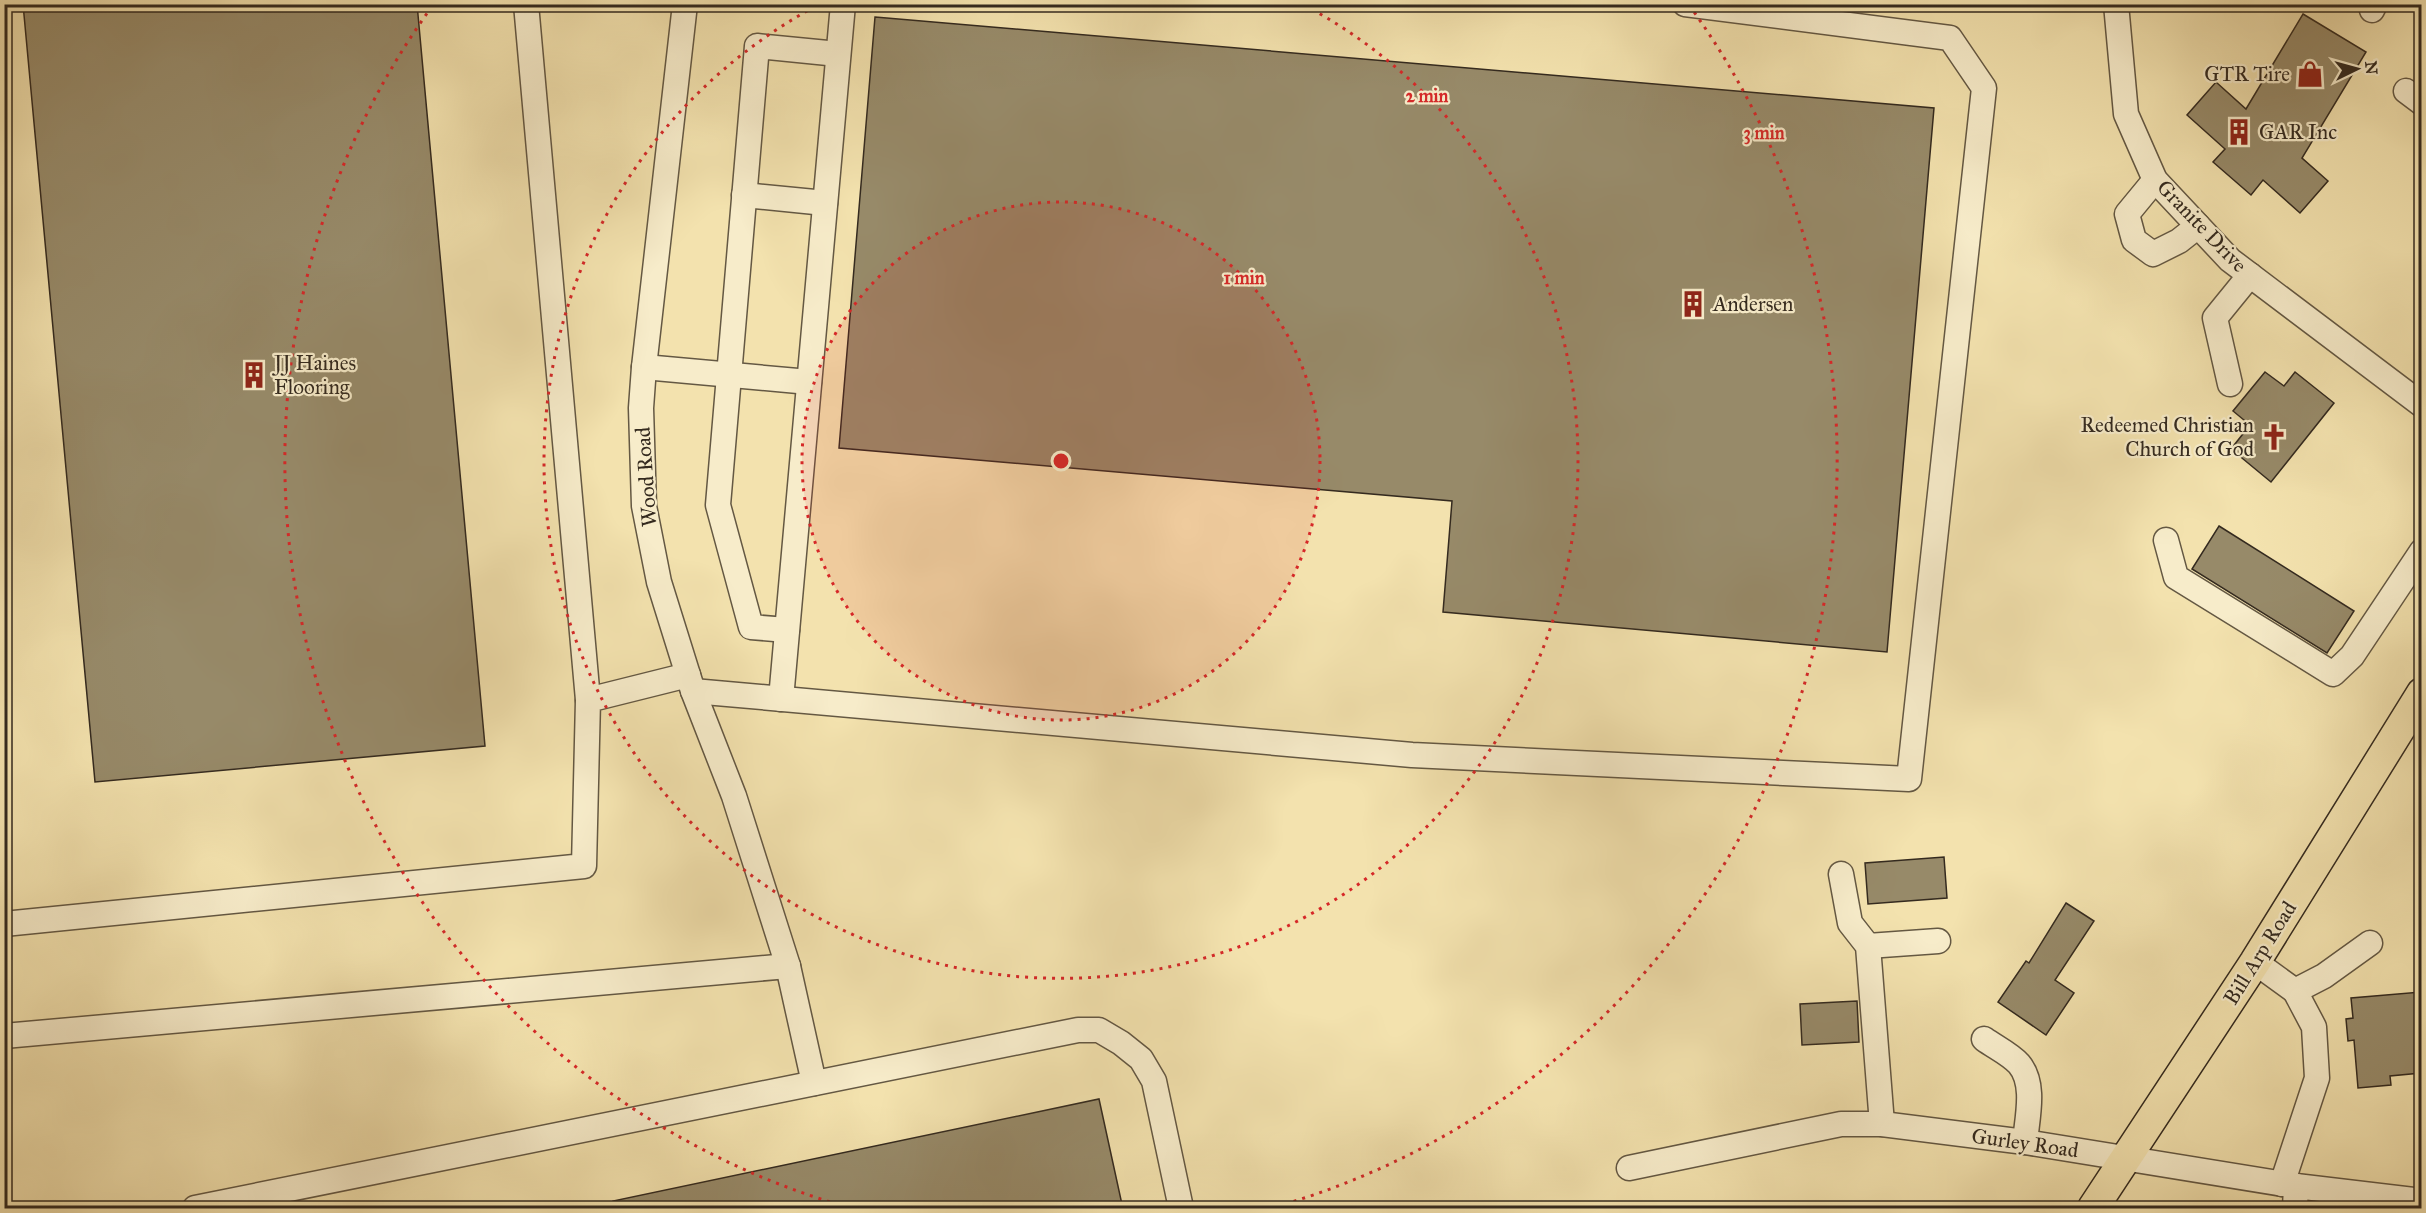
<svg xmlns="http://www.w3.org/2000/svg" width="2426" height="1213" viewBox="0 0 2426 1213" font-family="'IM FELL Great Primer',serif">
<rect width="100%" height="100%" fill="#f3e2ae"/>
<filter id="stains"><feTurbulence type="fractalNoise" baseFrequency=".00333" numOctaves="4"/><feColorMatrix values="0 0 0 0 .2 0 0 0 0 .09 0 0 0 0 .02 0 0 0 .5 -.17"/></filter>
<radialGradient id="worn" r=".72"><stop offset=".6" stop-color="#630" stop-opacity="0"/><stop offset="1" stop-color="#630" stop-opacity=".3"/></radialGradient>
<g fill="#978a69" stroke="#342a1f" stroke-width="1.5">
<polygon points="23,4 417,4 485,746 95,782"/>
<polygon points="2303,14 2366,52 2302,158 2328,181 2300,213 2263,180 2251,195 2213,162 2225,149 2187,115 2216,82 2246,109"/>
<polygon points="875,17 1934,108 1887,652 1443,612 1452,501 839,448"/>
<polygon points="2265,372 2284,386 2295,372 2334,403 2271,482 2231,449 2250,425 2233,411"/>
<polygon points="2219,526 2354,611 2327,653 2192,569"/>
<polygon points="1944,857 1947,898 1868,904 1865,863"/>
<polygon points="2066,903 2094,921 2055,980 2074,993 2046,1035 1998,1002 2026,961 2029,963"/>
<polygon points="2421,992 2421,1073 2390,1076 2391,1085 2358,1088 2354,1040 2348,1041 2346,1019 2353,1018 2351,998"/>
<polygon points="1857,1001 1859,1042 1802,1045 1800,1004"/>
<polygon points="1099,1099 1123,1209 614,1209 613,1201"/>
</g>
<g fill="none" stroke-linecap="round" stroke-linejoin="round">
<defs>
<g id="minor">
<polyline points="526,4 588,700"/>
<polyline points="685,4 644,367 641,408 644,506 659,582 693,691 734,796 788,966 814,1083"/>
<polyline points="2116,4 2126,114 2155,180 2230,260 2422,405"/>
<polyline points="2372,10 2375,4"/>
<polyline points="2406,91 2422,103"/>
<polyline points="2155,180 2127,214 2134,240 2153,254 2179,241 2198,226"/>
<polyline points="744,195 825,203"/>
<polyline points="644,367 809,382"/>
<polyline points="2230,384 2215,318 2250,275"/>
<polyline points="2166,540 2176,577 2333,674 2352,656 2422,551"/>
<polyline points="787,630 751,627 718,505 757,46 838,54"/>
<polyline points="693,691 1412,755 1909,779 1984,88 1950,38 1685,4"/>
<polyline points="781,699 843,4"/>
<polyline points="1841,874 1850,923 1868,946 1882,1124"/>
<polyline points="4,924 584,866 588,700 688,675"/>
<polyline points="1868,946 1938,941"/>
<polyline points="2255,962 2295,991 2324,976 2370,943"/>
<polyline points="4,1036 788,966"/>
<path d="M1984 1039C1995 1047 2010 1054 2019 1064 2036 1084 2027 1118 2025 1142"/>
<polyline points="1629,1168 1841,1124 1882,1124 2025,1142 2296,1186 2422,1201"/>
<polyline points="2282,1184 2317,1078 2314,1027 2295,991"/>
<polyline points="195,1208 1078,1030 1099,1030 1121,1043 1141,1059 1154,1081 1181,1208"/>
<polyline points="2295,1208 2296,1186"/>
</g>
<polyline id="major" points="2093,1208 2255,962 2422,693"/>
</defs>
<use href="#minor" stroke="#645843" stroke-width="27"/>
<use href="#major" stroke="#342a1f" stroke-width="33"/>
<use href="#minor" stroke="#f7ecca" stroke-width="24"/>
<use href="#major" stroke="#f3e2ae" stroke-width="30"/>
</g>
<circle cx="1061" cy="461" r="259" fill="#d62828" fill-opacity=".12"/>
<g fill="none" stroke="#d62828" stroke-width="3" stroke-dasharray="3 6">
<circle cx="1061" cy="461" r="259"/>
<path d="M1304 5A517 517 0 1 1 818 5"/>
<path d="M847 1207A776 776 0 0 1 433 5M1689 5A776 776 0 0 1 1275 1207"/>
</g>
<defs>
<symbol id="shop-bare" viewBox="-9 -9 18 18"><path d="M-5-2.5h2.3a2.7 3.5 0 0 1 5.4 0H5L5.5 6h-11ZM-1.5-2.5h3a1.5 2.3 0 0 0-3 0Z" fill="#8f2418" stroke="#f7ecca" stroke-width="2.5" paint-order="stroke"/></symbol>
<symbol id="building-bare" viewBox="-9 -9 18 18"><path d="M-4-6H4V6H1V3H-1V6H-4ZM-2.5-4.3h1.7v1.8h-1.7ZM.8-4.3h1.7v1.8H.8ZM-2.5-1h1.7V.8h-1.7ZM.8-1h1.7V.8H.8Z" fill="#8f2418" stroke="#f7ecca" stroke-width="2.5" paint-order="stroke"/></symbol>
<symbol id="church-bare" viewBox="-9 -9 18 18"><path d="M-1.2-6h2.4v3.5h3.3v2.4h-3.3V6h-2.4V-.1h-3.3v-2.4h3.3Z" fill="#8f2418" stroke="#f7ecca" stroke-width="2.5" paint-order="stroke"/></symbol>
</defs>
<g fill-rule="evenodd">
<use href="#shop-bare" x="2291" y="55" width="38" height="38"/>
<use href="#building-bare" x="2220" y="113" width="38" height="38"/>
<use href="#building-bare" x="1674" y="285" width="38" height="38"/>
<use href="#building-bare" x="235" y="356" width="38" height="38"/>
<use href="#church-bare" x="2255" y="418" width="38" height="38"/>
</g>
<g text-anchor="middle" stroke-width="4.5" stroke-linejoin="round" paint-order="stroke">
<g font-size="21" fill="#342a1f" stroke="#f7ecca" text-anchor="start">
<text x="2290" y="81" text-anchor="end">GTR Tire</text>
<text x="2259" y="139">GAR Inc</text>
<text x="1713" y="311">Andersen</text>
<text x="274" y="370">JJ Haines<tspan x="274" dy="24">Flooring</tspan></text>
<text x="2254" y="432" text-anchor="end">Redeemed Christian<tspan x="2254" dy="24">Church of God</tspan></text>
</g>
<g font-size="21" fill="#342a1f" stroke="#f7ecca">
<text transform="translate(2202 226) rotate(46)" y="7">Granite Drive</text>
<text transform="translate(646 477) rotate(-94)" y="7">Wood Road</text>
<text transform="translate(2260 953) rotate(-58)" y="7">Bill Arp Road</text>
<text transform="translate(2025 1143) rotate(8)" y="7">Gurley Road</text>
</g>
</g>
<circle cx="1061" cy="461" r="9" fill="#d62828" stroke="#f7ecca" stroke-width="3"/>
<g font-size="18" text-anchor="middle" font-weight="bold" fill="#d62828" stroke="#f7ecca" stroke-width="4.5" stroke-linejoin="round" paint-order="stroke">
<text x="1427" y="102">2 min</text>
<text x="1764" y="139">3 min</text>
<text x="1244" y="284">1 min</text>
</g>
<rect width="2426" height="1213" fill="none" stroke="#f3e2ae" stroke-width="24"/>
<rect x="6" y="6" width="2414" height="1201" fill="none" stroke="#342a1f" stroke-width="3"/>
<rect x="12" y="12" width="2402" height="1189" fill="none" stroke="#342a1f" stroke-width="1.5"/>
<g transform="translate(2357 69) rotate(85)" stroke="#f7ecca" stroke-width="4.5" paint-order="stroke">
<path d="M0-4.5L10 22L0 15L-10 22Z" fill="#342a1f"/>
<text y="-9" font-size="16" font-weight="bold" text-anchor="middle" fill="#342a1f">N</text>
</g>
<rect width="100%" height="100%" filter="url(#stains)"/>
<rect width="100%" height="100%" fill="url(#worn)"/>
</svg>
